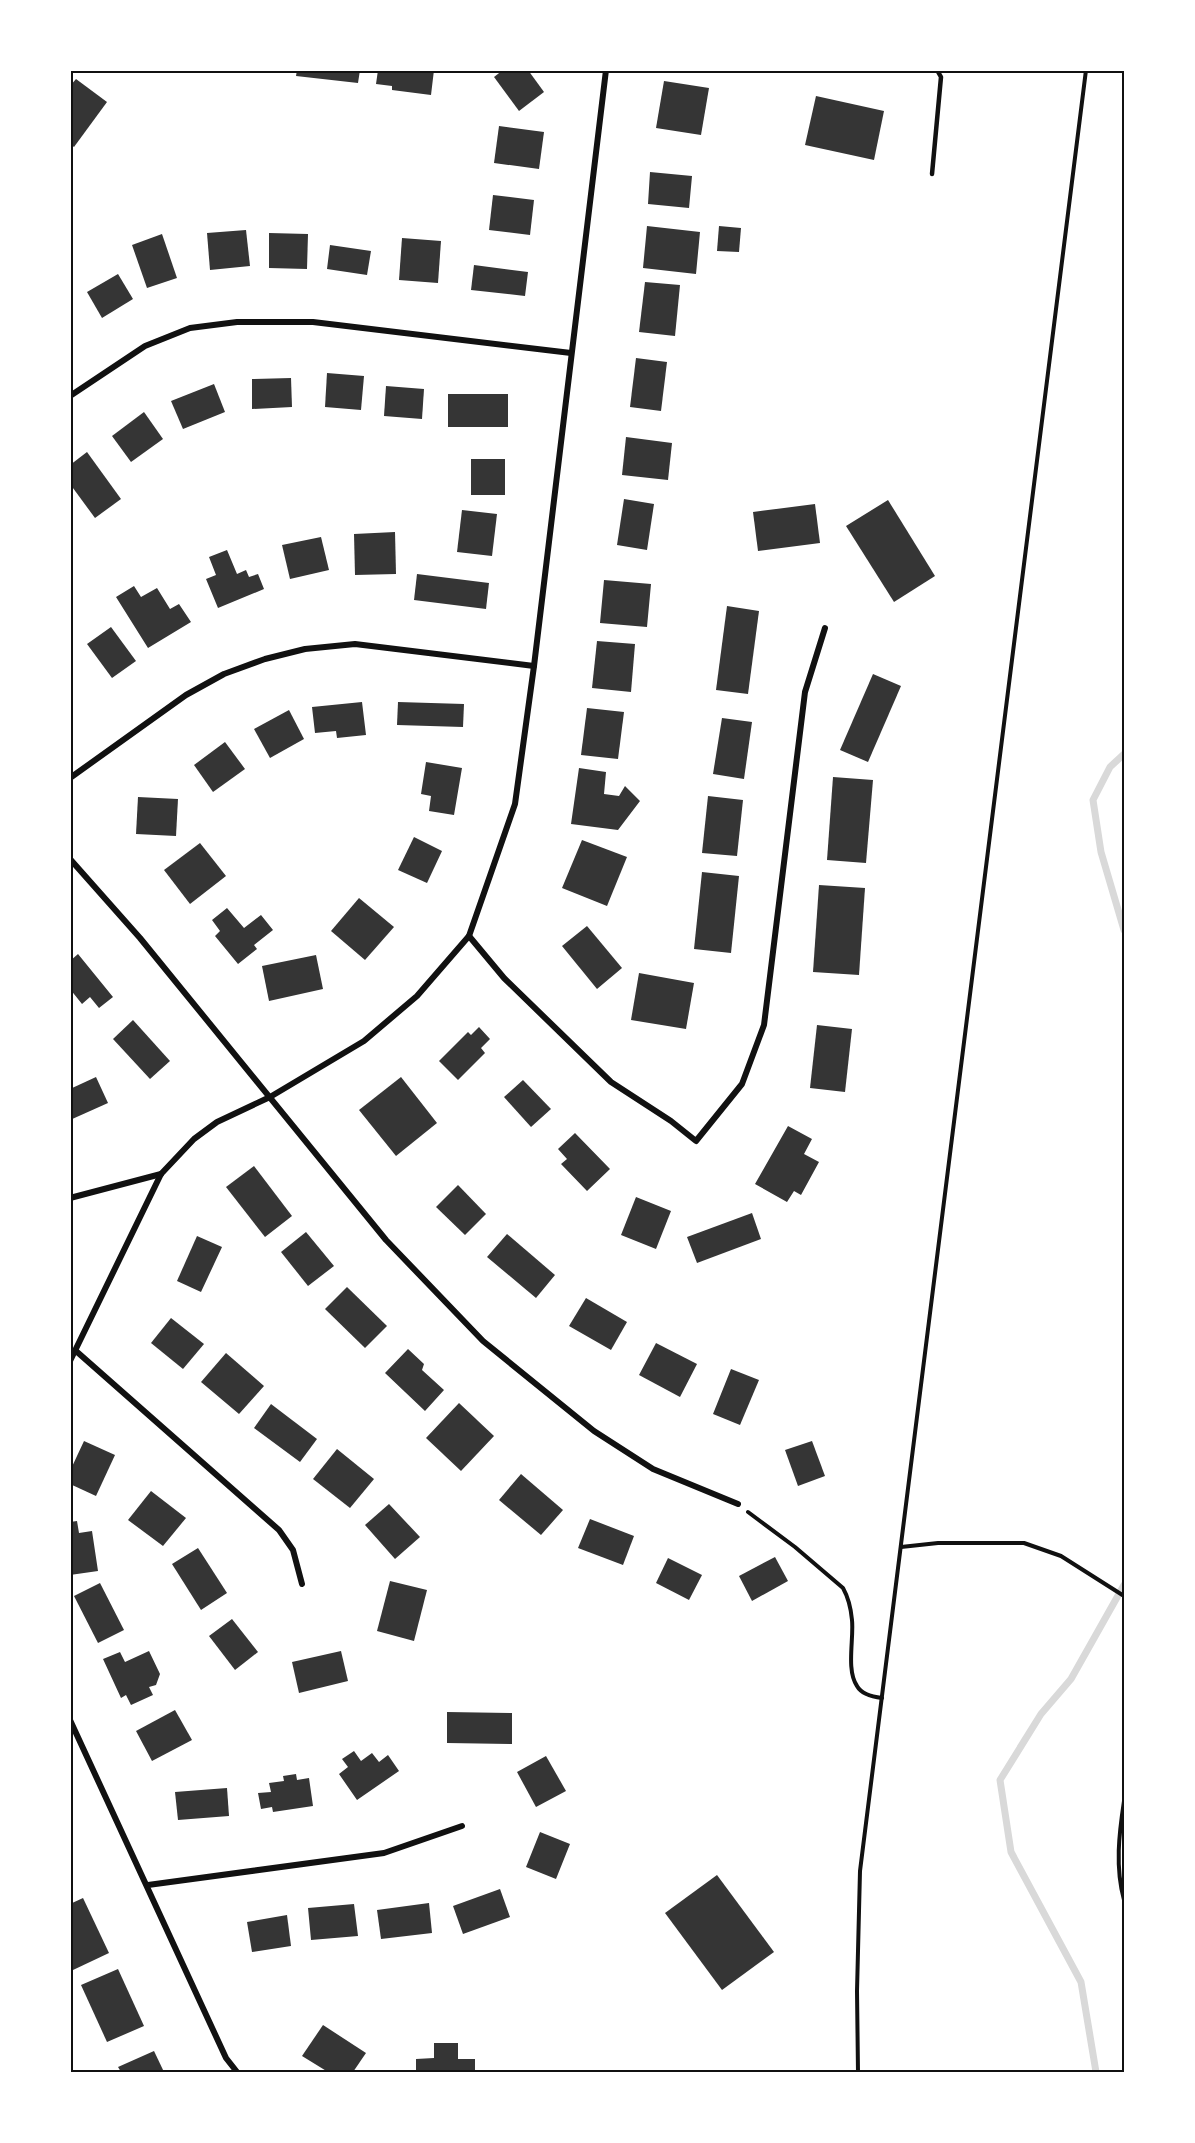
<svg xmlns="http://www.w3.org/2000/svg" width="1195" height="2143" viewBox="0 0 1195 2143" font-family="'IBM Plex Sans',sans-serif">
<rect width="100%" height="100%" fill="#fff"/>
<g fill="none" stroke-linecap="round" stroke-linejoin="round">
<g stroke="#d9d9d9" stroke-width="7">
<polyline points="1124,754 1110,767 1093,800 1101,852 1124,930"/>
<polyline points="1096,2072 1081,1982 1011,1852 1000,1780 1041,1714 1071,1679 1124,1585"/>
</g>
</g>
<g fill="#353535">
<polygon points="297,70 360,70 358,83 296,76"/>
<polygon points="378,70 434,70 431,95 392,90 392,86 376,84"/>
<polygon points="503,70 528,70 544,92 519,111 494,77"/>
<polygon points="76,79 107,102 74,147 70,144 70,86"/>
<polygon points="664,81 709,88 701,135 656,128"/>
<polygon points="816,96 884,111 874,160 805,145"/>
<polygon points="499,126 544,132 539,169 494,163"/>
<polygon points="650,172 692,176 689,208 648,204"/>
<polygon points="493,195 534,200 530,235 489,230"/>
<polygon points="647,226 700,232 696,274 643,268"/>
<polygon points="719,226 741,228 739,252 717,251"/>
<polygon points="246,230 250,266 210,270 207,233"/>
<polygon points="269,233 308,234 307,269 269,268"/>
<polygon points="162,234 177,278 147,288 132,245"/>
<polygon points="402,238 441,241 438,283 399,280"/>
<polygon points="330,245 371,251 367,275 327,269"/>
<polygon points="474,265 528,272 525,296 471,290"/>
<polygon points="118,274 133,299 102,318 87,292"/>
<polygon points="645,282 680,285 675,336 639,332"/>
<polygon points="636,358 667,362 661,411 630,407"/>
<polygon points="327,373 364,376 361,410 325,407"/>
<polygon points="291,378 292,407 252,409 252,379"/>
<polygon points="214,384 225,412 183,429 171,401"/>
<polygon points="386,386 424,389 422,419 384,416"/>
<rect x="448" y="394" width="60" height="33"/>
<polygon points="144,412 163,439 131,462 112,436"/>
<polygon points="626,437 672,443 668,480 622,475"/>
<polygon points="87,452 121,499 95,518 70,484 70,465"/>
<rect x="471" y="459" width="34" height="36"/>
<polygon points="624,499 654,504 647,550 617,545"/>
<polygon points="888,500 935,576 894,602 846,526"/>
<polygon points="815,504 820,543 758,551 753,512"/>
<polygon points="462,510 497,514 492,556 457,552"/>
<polygon points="395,532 396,574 355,575 354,534"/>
<polygon points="321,537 329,570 290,579 282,545"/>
<polygon points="227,550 237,574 246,570 249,577 258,574 264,589 218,608 206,579 216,575 209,557"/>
<polygon points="417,574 489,583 486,609 414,600"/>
<polygon points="604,580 651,584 647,627 600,623"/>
<polygon points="134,586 141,597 157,588 170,609 179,604 191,622 148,648 116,597"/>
<polygon points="727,606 759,611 748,694 716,690"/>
<polygon points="111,627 136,661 112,678 87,644"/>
<polygon points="597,641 635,644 631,692 592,688"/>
<polygon points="873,674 901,686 868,762 840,750"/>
<rect x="70" y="695" width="3" height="29"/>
<polygon points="362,702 366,735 337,738 336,731 315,733 312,707"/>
<polygon points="398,702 464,704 463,727 397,725"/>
<polygon points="587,708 624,712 618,759 581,755"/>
<polygon points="289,710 304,739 270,758 254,729"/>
<polygon points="722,718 752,722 744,779 713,774"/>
<polygon points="225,742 245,769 213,792 194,765"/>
<polygon points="426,762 462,768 454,815 429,811 431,796 421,794"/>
<polygon points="579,768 606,772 604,794 619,796 625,786 640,801 618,830 571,824"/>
<polygon points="833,777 873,780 866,863 827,860"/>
<polygon points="708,796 743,800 737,856 702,853"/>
<polygon points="138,797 178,799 176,836 136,834"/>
<polygon points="414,837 442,851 427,883 398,870"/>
<polygon points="582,840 627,857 607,906 562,888"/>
<polygon points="200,843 226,876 190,904 164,870"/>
<polygon points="702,872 739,876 731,953 694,949"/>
<polygon points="819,885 865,888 859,975 813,972"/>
<polygon points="359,898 394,927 365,960 331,931"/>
<polygon points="227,908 244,928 261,915 273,930 254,945 257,949 238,964 215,936 220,931 212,920"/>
<polygon points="587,926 622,968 597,989 562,946"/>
<polygon points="78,954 113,997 99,1008 90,997 82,1004 70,989 70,961"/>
<polygon points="316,955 323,989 269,1001 262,966"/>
<polygon points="639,973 694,983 686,1029 631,1020"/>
<polygon points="133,1020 170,1061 150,1079 113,1039"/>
<polygon points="817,1025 852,1029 845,1092 810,1088"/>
<polygon points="479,1027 490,1039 481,1048 485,1053 458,1080 439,1061 468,1032 471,1035"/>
<polygon points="96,1077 108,1103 70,1120 70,1089"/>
<polygon points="401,1077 437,1123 396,1156 359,1110"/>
<polygon points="523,1080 551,1109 531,1127 504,1097"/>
<polygon points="788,1126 812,1139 804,1154 819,1162 801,1195 794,1191 787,1202 755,1184"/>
<polygon points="575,1133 610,1169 587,1191 561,1164 567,1159 558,1149"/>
<polygon points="254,1166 292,1216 265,1237 226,1187"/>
<polygon points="458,1185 486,1214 465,1235 436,1207"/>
<polygon points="636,1197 671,1211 656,1249 621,1235"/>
<polygon points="752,1213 761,1239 697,1263 687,1237"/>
<polygon points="306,1232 334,1266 308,1286 281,1252"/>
<polygon points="507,1234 555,1275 536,1298 487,1257"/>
<polygon points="197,1236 222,1247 201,1292 177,1281"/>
<polygon points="347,1287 387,1326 365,1348 325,1309"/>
<polygon points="586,1298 627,1322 611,1350 569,1326"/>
<polygon points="171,1318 204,1344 183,1369 151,1343"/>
<polygon points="656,1343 697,1364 680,1397 639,1375"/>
<polygon points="408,1349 424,1364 422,1370 444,1390 425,1411 385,1373"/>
<polygon points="226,1353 264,1386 239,1414 201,1382"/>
<polygon points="731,1369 759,1380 740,1425 713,1414"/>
<polygon points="459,1403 494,1436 461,1471 426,1438"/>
<polygon points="271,1404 317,1439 300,1462 254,1428"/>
<polygon points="84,1441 115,1455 96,1496 70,1484 70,1471"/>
<polygon points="812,1441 825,1476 798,1486 785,1450"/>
<polygon points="337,1449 374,1479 350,1508 313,1479"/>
<polygon points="521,1474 563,1510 541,1535 499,1500"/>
<polygon points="151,1491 186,1518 163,1546 128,1520"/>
<polygon points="389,1504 420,1537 395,1559 365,1525"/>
<polygon points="590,1519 634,1536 623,1565 578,1548"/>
<polygon points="77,1521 79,1533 92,1531 98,1571 70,1575 70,1522"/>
<polygon points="198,1548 227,1593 201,1610 172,1564"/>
<polygon points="775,1557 788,1581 752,1601 739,1576"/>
<polygon points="668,1558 702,1575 689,1600 656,1583"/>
<polygon points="390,1581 427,1590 414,1641 377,1631"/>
<polygon points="100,1583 124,1630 98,1643 74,1596"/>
<polygon points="232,1619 258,1652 235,1670 209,1636"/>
<polygon points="149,1651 160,1674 156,1685 149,1687 153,1695 131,1705 126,1695 121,1698 103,1659 120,1652 125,1662"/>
<polygon points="341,1651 348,1681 299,1693 292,1662"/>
<polygon points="175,1710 192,1740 152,1761 136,1731"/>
<polygon points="447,1712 512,1713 512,1744 447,1743"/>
<polygon points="354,1751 361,1761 372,1753 379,1762 388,1755 399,1771 357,1800 339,1774 348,1767 342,1759"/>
<polygon points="546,1756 566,1791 536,1807 517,1772"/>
<polygon points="296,1774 297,1780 309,1778 313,1806 273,1812 272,1807 261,1809 258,1793 271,1792 269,1783 284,1781 283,1776"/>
<polygon points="227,1788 229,1816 178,1820 175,1792"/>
<polygon points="540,1832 570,1844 556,1879 526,1867"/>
<polygon points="717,1875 774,1952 722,1990 665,1913"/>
<polygon points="500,1889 510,1917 463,1934 453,1906"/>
<polygon points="83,1898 109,1953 73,1970 70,1965 70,1904"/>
<polygon points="429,1903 432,1933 381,1939 377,1910"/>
<polygon points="354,1904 358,1936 311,1940 308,1908"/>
<polygon points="287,1915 291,1946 252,1952 247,1922"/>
<polygon points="118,1969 144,2026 107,2042 81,1985"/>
<polygon points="323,2025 366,2053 353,2072 328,2072 302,2056"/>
<polygon points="434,2043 458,2043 458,2059 475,2059 475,2072 416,2072 416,2059 434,2058"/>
<polygon points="154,2051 164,2072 121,2072 118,2067"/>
</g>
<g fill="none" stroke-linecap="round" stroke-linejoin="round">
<g stroke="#111" stroke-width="4">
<path d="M748 1512 795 1547 843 1588C848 1597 851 1609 852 1620 854 1639 846 1670 857 1686 862 1695 873 1697 882 1698"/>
<polyline points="901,1547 938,1543 1024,1543 1061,1556 1124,1596"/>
<path d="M1124 1801C1119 1834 1115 1867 1124 1900"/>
<polyline points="858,2072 857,1991 860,1871 1086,70"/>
</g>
<polyline stroke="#111" stroke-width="4.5" points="932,174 941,77 937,70"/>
<g stroke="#111" stroke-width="6">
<polyline points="70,396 145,346 190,328 237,322 313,322 571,353"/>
<polyline points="70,778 186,695 224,674 265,659 305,649 355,644 534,666"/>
<polyline points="70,859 140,938 386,1240 483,1341 594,1431 653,1469 738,1504"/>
<polyline points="469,936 504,978 611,1082 671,1121 696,1141 742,1084 764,1025 805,692 825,628"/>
<polyline points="70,1198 161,1174"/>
<polyline points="76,1351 279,1530 293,1550 302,1584"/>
<polyline points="70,1361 161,1174 194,1139 217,1122 270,1097 364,1041 417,996 469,936 515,804 534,666 606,70"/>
<polyline points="70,1720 226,2058 237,2072"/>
<polyline points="148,1885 384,1853 462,1826"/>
</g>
</g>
<rect width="1195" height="2143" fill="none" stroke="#ffffff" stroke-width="144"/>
<rect x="72" y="72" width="1051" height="1999" fill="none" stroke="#111" stroke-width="2"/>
</svg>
